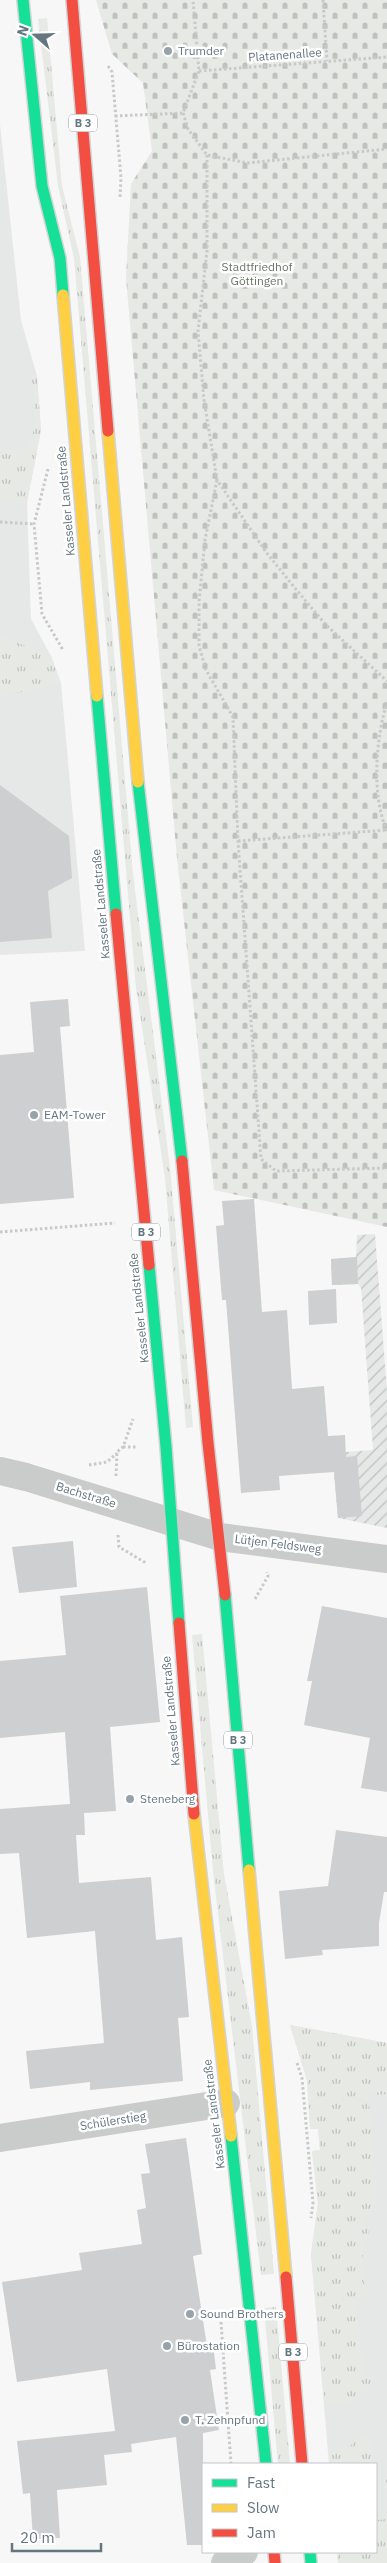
<svg xmlns="http://www.w3.org/2000/svg" width="387" height="2563" viewBox="0 0 387 2563" font-family="'IBM Plex Sans',sans-serif">
<defs>
<pattern id="industrial-furrows" width="10" height="10" patternUnits="userSpaceOnUse" patternTransform="scale(1.25)"><rect width="10" height="10" fill="#e6e8e7"/><path d="M-1 1l2-2M0 10L10 0M9 11l2-2" fill="none" stroke="#bec1c0"/></pattern>
<pattern id="grass-tufts" width="24" height="20" patternUnits="userSpaceOnUse" patternTransform="scale(1.25)"><rect width="24" height="20" fill="#e6e9e4"/><path d="M3 7l-1-3M5 7V3M7 7l1-3M15 17l-1-3M17 17v-4M19 17l1-3" fill="none" stroke="#bec1be"/></pattern>
<pattern id="cemetery-stones" width="16" height="16" patternUnits="userSpaceOnUse" patternTransform="scale(1.25)"><rect width="16" height="16" fill="#e6e9e4"/><path d="M2 7V4a2 2 0 0 1 4 0v3zM10 15v-3a2 2 0 0 1 4 0v3z" fill="#bec1be"/></pattern>
</defs>
<rect width="100%" height="100%" fill="#f7f7f7"/>
<g fill="#e6e8e7">
<polygon points="0,124 21,320 37,376 41,430 27,502 31,619 51,656 61,683 85,951 0,955"/>
<polygon points="290,2025 387,2043 387,2563 338,2563 337,2552 376,2552 376,2464 329,2464 311,2254 318,2203 312,2151 320,2150 318,2129 310,2129 307,2080"/>
</g>
<polygon fill="url(#industrial-furrows)" points="375,1234 387,1391 387,1528 338,1518 332,1453 373,1450 361,1288 358,1284 332,1285 331,1259 356,1257 357,1235"/>
<g fill="url(#grass-tufts)">
<polygon points="47,18 62,186 80,257 133,874 170,1168 193,1427 186,1428 165,1178 136,988 74,258 58,186 38,19"/>
<path d="M30 374 37 376 41 430 27 502 0 501V452C7 450 17 450 24 447 42 438 32 392 30 374Z"/>
<polygon points="0,636 51,656 61,683 0,697"/>
<polygon points="202,1634 224,1874 252,2026 274,2274 261,2275 213,1871 192,1635"/>
<path d="M290 2025 387 2043V2094L373 2095 368 2090 377 2199 363 2226H371C362 2251 357 2271 369 2297H355L364 2377 377 2376 355 2402 325 2405 311 2254 318 2203 312 2151 320 2150 318 2129H310L307 2080Z"/>
<polygon points="276,2307 290,2464 278,2464 264,2308"/>
<polygon points="361,2435 369,2436 372,2464 329,2464 329,2458 333,2449 350,2446"/>
<polygon points="376,2511 377,2520 387,2519 387,2563 338,2563 337,2552 376,2552"/>
</g>
<polygon fill="url(#cemetery-stones)" points="96,0 387,0 387,1227 214,1190 177,858 126,278 131,184 152,151 143,83 112,54"/>
<g fill="#cdcfd0">
<polygon points="0,785 69,836 72,878 48,891 52,938 0,942"/>
<polygon points="68,999 70,1026 60,1027 74,1198 0,1204 0,1055 34,1052 30,1002"/>
<polygon points="254,1199 262,1312 287,1310 292,1389 324,1386 328,1436 345,1435 346,1457 357,1456 362,1516 338,1518 334,1472 279,1476 280,1490 241,1493 226,1300 222,1300 216,1226 224,1225 222,1201"/>
<polygon points="357,1257 358,1284 332,1285 331,1259"/>
<polygon points="336,1289 337,1323 309,1325 308,1291"/>
<polygon points="73,1541 77,1587 19,1593 12,1547"/>
<polygon points="147,1587 160,1722 110,1727 116,1811 84,1813 85,1835 76,1835 79,1883 151,1877 156,1940 182,1937 189,2017 178,2018 183,2081 90,2090 90,2082 30,2089 26,2051 104,2043 95,1931 27,1938 19,1853 0,1854 0,1809 70,1804 65,1732 0,1738 0,1661 66,1655 60,1596"/>
<polygon points="322,1606 387,1618 387,1792 361,1788 370,1738 304,1725 312,1681 307,1681"/>
<polygon points="336,1830 387,1837 387,1892 384,1892 379,1923 379,1946 322,1950 323,1955 285,1959 279,1891 328,1886"/>
<polygon points="186,2138 202,2254 193,2256 207,2346 213,2345 216,2369 210,2370 219,2430 203,2433 203,2545 187,2545 176,2437 131,2444 132,2452 104,2455 107,2485 57,2490 60,2538 33,2539 30,2493 23,2494 17,2441 115,2431 107,2369 17,2382 2,2282 82,2270 79,2253 142,2244 137,2210 146,2208 141,2174 150,2173 145,2144"/>
</g>
<g fill="none" stroke-linecap="round" stroke-linejoin="round">
<defs>
<g id="fast">
<polyline points="23,0 42,186 60,258 63,295"/>
<polyline points="97,696 116,914"/>
<polyline points="138,782 182,1161"/>
<polyline points="149,1265 166,1447 179,1623"/>
<polyline points="225,1595 249,1870"/>
<polyline points="231,2136 266,2464"/>
<polyline points="310,2552 311,2563"/>
</g>
<g id="slow">
<polyline points="63,295 97,696"/>
<polyline points="108,431 138,782"/>
<polyline points="194,1814 231,2136"/>
<polyline points="249,1870 286,2277"/>
</g>
<g id="jam">
<polyline points="72,0 108,431"/>
<polyline points="116,914 149,1265"/>
<polyline points="182,1161 208,1443 225,1595"/>
<polyline points="179,1623 194,1814"/>
<polyline points="286,2277 302,2464"/>
<polyline points="274,2552 275,2563"/>
</g>
</defs>
<use href="#fast" stroke="#d3d4d5" stroke-width="14"/>
<use href="#slow" stroke="#d3d4d5" stroke-width="14"/>
<use href="#jam" stroke="#d3d4d5" stroke-width="14"/>
<g stroke="#c8c9ca" stroke-width="3" stroke-dasharray="2.5 2.5" stroke-linecap="butt">
<polyline points="323,0 327,61"/>
<polyline points="108,66 112,72 121,178 120,199"/>
<polyline points="199,71 387,57"/>
<polyline points="183,113 188,129 207,155 247,163 387,149"/>
<polyline points="115,116 183,113 199,71 193,0"/>
<polyline points="207,155 207,251 198,331 204,400 217,480 266,552 294,587 326,625 387,681"/>
<polyline points="48,469 34,524 42,614 63,650"/>
<polyline points="217,480 205,540 199,602 199,646 206,670 233,717 238,841 261,1159 276,1171 387,1168"/>
<polyline points="0,522 34,524"/>
<path d="M387 831C371 795 376 738 387 702"/>
<polyline points="238,841 387,830"/>
<polyline points="0,1232 115,1223"/>
<polyline points="123,1447 137,1447"/>
<polyline points="89,1465 107,1462 117,1453"/>
<polyline points="116,1476 117,1452 123,1447 133,1419"/>
<polyline points="118,1535 119,1547 146,1563"/>
<polyline points="255,1599 268,1576 267,1572"/>
<polyline points="297,2063 302,2078 313,2203 311,2218"/>
<polyline points="221,2322 231,2464"/>
<polyline points="386,2481 387,2481"/>
</g>
<g stroke="#cacccc" stroke-width="28">
<polyline points="0,1471 26,1477 220,1537 387,1559"/>
<polyline points="0,2138 226,2103"/>
<polyline points="225,2563 244,2552"/>
</g>
<use href="#fast" stroke="#16e098" stroke-width="11"/>
<use href="#slow" stroke="#ffcf43" stroke-width="11"/>
<use href="#jam" stroke="#f24e42" stroke-width="11"/>
</g>
<g fill="#97a3aa" stroke="#fff" stroke-width="2">
<circle cx="168" cy="51" r="5"/>
<circle cx="34" cy="1115" r="5"/>
<circle cx="130" cy="1799" r="5"/>
<circle cx="190" cy="2314" r="5"/>
<circle cx="167" cy="2346" r="5"/>
<circle cx="185" cy="2420" r="5"/>
</g>
<g text-anchor="middle" stroke-width="5" stroke-linejoin="round" paint-order="stroke">
<g fill="#fff" stroke="#929fa6" stroke-width="1">
<rect x="69" y="114.5" width="28" height="17" rx="4"/>
<rect x="132" y="1223.5" width="28" height="17" rx="4"/>
<rect x="224" y="1731.5" width="28" height="17" rx="4"/>
<rect x="279" y="2343.5" width="28" height="17" rx="4"/>
</g>
<g font-size="11" font-weight="bold" fill="#647680">
<text x="83" y="127">B 3</text>
<text x="146" y="1236">B 3</text>
<text x="238" y="1744">B 3</text>
<text x="293" y="2356">B 3</text>
</g>
<g font-size="12" fill="#647680" stroke="#fff" text-anchor="start">
<text x="178" y="55">Trumder</text>
<text x="44" y="1119">EAM-Tower</text>
<text x="140" y="1803">Steneberg</text>
<text x="200" y="2318">Sound Brothers</text>
<text x="177" y="2350">Bürostation</text>
<text x="195" y="2424">T. Zehnpfund</text>
</g>
<g font-size="12" fill="#647680" stroke="#fff">
<text transform="translate(285 55) rotate(-4)" y="4">Platanenallee</text>
<text transform="translate(66 501) rotate(-95)" y="4">Kasseler Landstraße</text>
<text transform="translate(101 904) rotate(-95)" y="4">Kasseler Landstraße</text>
<text transform="translate(139 1308) rotate(-96)" y="4">Kasseler Landstraße</text>
<text transform="translate(86 1495) rotate(17)" y="4">Bachstraße</text>
<text transform="translate(278 1544) rotate(7)" y="4">Lütjen Feldsweg</text>
<text transform="translate(171 1711) rotate(-95)" y="4">Kasseler Landstraße</text>
<text transform="translate(214 2114) rotate(-97)" y="4">Kasseler Landstraße</text>
<text transform="translate(113 2121) rotate(-9)" y="4">Schülerstieg</text>
</g>
<g font-size="12" fill="#687863" stroke="#fff">
<text x="257" y="271">Stadtfriedhof<tspan x="257" dy="14">Göttingen</tspan></text>
</g>
</g>
<rect x="202" y="2463" width="175" height="90" fill="#ffffff" stroke="#c1c8cc"/>
<rect x="212" y="2479" width="25" height="8" fill="#16e098" stroke="#c1c8cc"/>
<text x="247" y="2488" font-size="15" fill="#647680">Fast</text>
<rect x="212" y="2504" width="25" height="8" fill="#ffcf43" stroke="#c1c8cc"/>
<text x="247" y="2513" font-size="15" fill="#647680">Slow</text>
<rect x="212" y="2529" width="25" height="8" fill="#f24e42" stroke="#c1c8cc"/>
<text x="247" y="2538" font-size="15" fill="#647680">Jam</text>
<g transform="translate(35 35) rotate(290)" stroke="#ffffff" stroke-width="4" paint-order="stroke">
<path d="M0-4L9 19L0 12L-9 19Z" fill="#647680"/>
<text y="-8" font-size="14" font-weight="bold" text-anchor="middle" fill="#647680">N</text>
</g>
<path d="M12 2543v8h89v-8" fill="none" stroke="#647680" stroke-width="2.5"/>
<text x="20" y="2543" font-size="15" fill="#647680" stroke="#ffffff" stroke-width="4" paint-order="stroke">20 m</text>
</svg>
